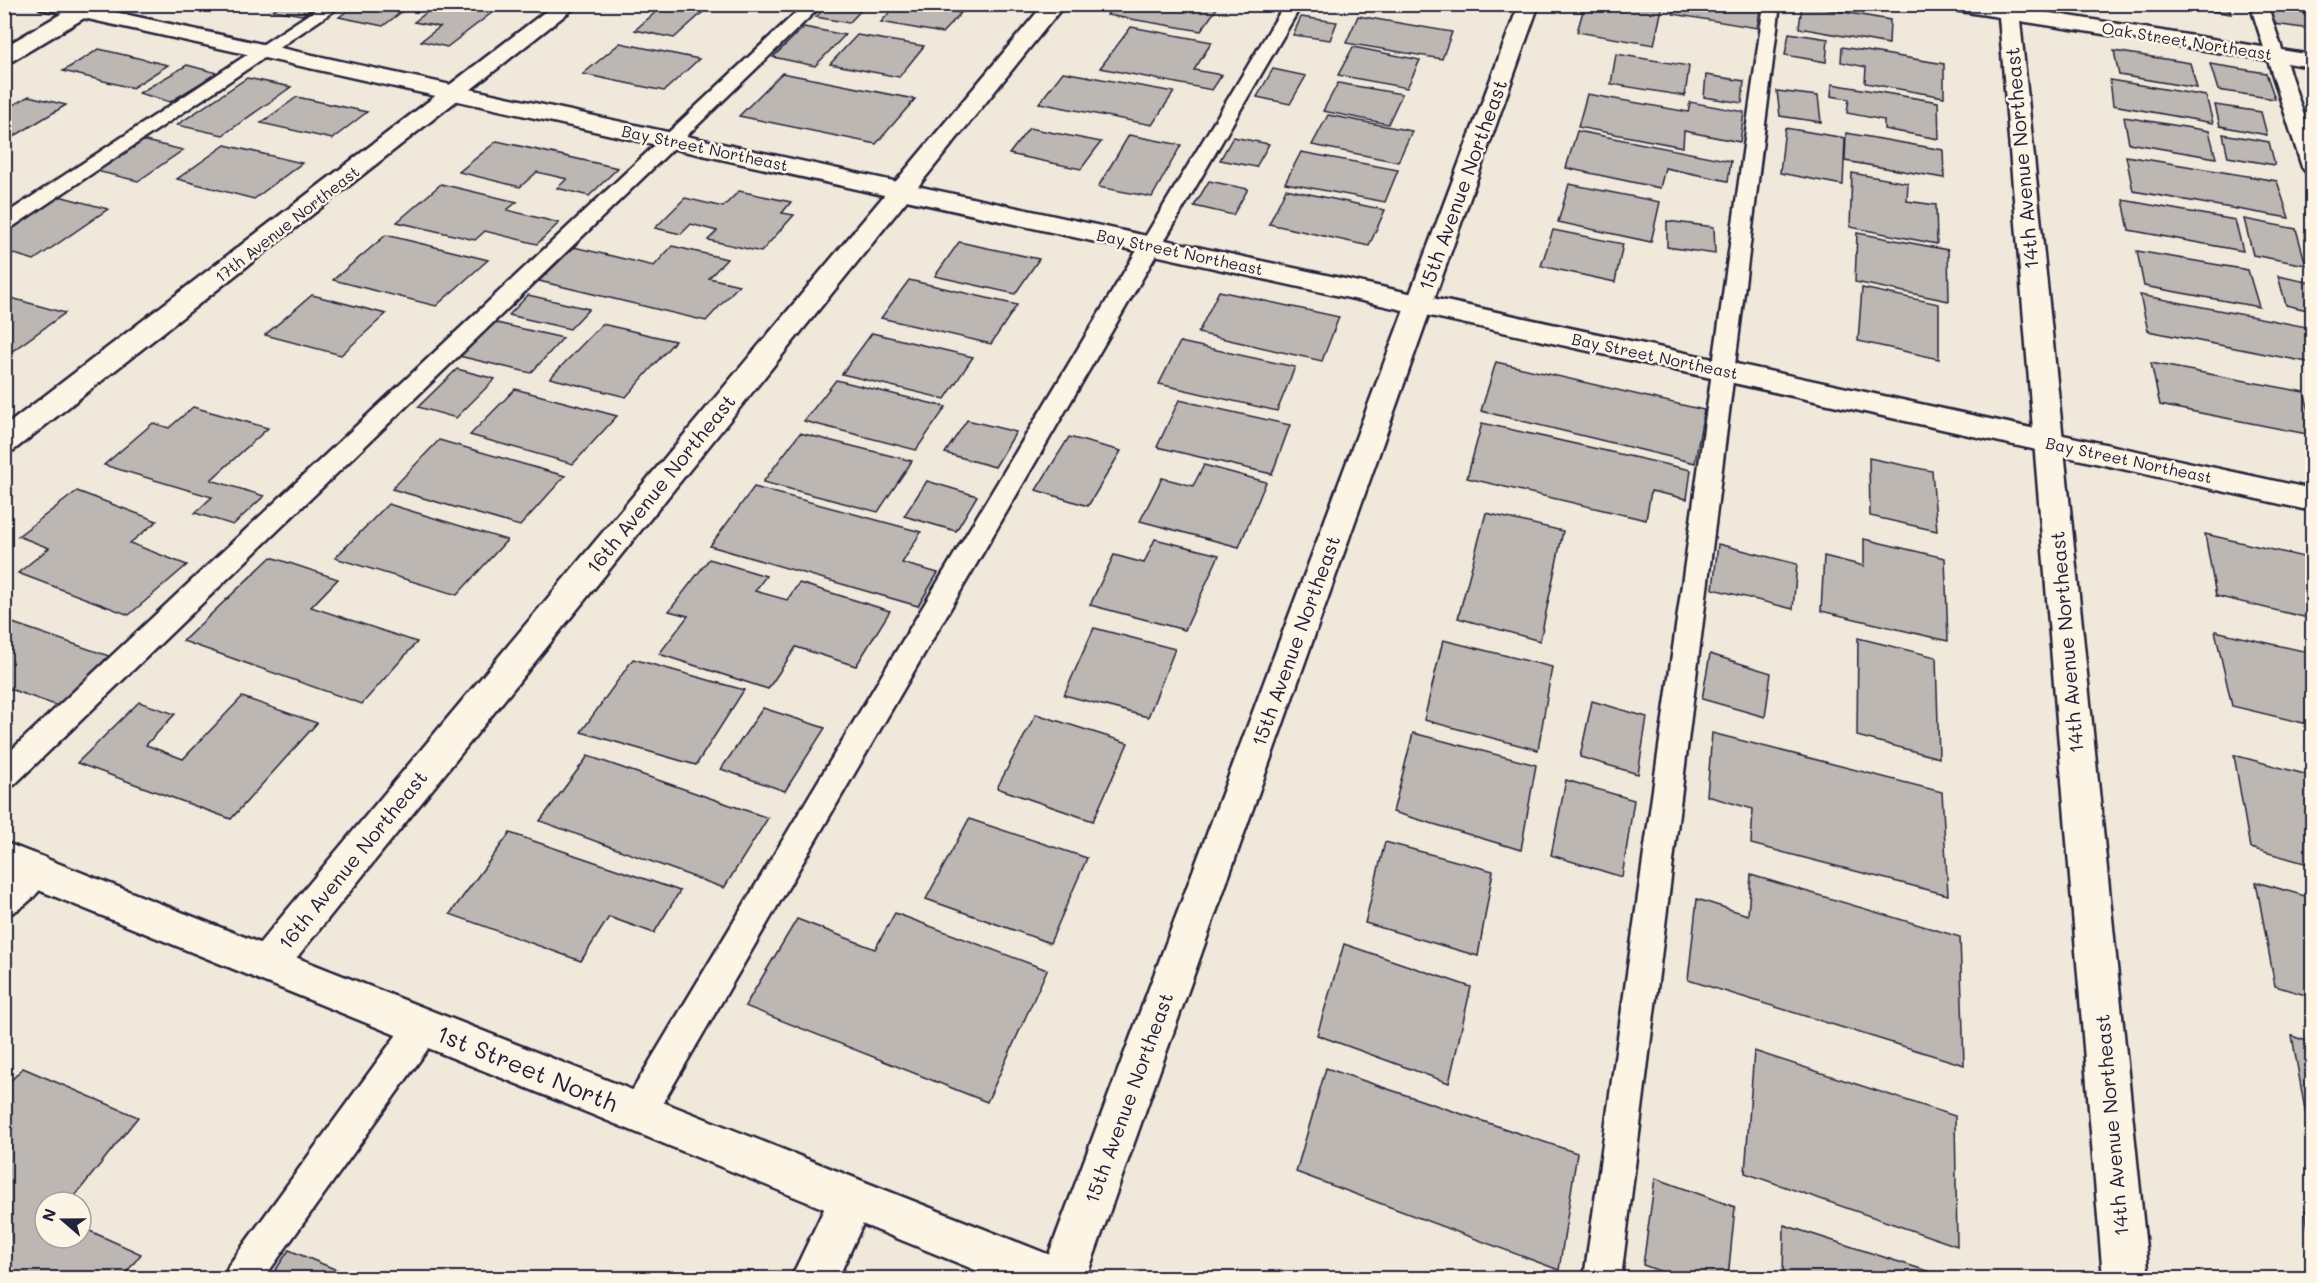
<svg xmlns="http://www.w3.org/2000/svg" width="2317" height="1283" viewBox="0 0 2317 1283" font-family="Mali,sans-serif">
<rect width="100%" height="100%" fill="#efe8db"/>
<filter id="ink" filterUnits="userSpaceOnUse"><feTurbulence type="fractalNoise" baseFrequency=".0167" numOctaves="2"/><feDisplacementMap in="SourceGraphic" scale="12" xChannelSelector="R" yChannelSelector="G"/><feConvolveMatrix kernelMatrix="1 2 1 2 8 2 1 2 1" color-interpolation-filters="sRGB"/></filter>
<g filter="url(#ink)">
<g fill="#bcb7b3" stroke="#22223b" stroke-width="1.5">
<polygon points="282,4 317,4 302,15 273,10"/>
<polygon points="357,4 412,4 383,26 339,17"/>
<polygon points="438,4 499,4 502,5 447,47 421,41 440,27 414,22"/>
<polygon points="665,4 712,4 674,38 635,30"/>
<polygon points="829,4 867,4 849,23 816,17"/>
<polygon points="897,4 915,4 961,13 942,33 881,22"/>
<polygon points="1114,4 1214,4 1219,5 1201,31 1107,15"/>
<polygon points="1585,4 1663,4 1654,45 1577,32"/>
<polygon points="1675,4 1761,4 1757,28 1673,14"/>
<polygon points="2168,4 2228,4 2231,14"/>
<polygon points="2266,4 2301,6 2311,29 2274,24"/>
<polygon points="1802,5 1890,20 1889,44 1799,28"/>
<polygon points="1358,16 1452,32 1442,59 1346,43"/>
<polygon points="1301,17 1337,22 1330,40 1293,35"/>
<polygon points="804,27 845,35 815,66 773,57"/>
<polygon points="1131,27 1212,42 1194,70 1222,75 1212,90 1100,68"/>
<polygon points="1789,33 1828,39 1826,62 1785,55"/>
<polygon points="857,35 924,46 899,77 830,64"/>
<polygon points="620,43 699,59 664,91 583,74"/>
<polygon points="1353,47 1420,60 1407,88 1338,75"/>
<polygon points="1842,47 1944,64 1944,97 1865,83 1866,67 1841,62"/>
<polygon points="99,49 168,65 132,88 63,71"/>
<polygon points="2114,51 2190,63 2197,88 2119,75"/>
<polygon points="1616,54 1689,66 1685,96 1611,84"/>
<polygon points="2210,64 2266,73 2275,99 2218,90"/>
<polygon points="187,65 217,73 170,102 139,93"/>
<polygon points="1273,69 1306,76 1290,104 1257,97"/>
<polygon points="1063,72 1174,92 1152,125 1039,103"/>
<polygon points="782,73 888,94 915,99 876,144 739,116"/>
<polygon points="1706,75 1744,81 1742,103 1704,97"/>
<polygon points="247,78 291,87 223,135 177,125"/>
<polygon points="2110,80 2206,96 2213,123 2113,105"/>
<polygon points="1338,83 1402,94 1388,124 1323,111"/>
<polygon points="1832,84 1938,102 1939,139 1884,129 1884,120 1847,113 1849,99 1831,96"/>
<polygon points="1777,91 1818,96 1821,122 1780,116"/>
<polygon points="1587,94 1688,112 1690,102 1744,112 1740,142 1684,131 1683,147 1578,127"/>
<polygon points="29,96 66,105 13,137 4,135 4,110"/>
<polygon points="297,97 367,112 332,139 261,123"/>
<polygon points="2215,105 2261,112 2267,135 2220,126"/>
<polygon points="1328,115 1412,131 1398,162 1312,145"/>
<polygon points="2124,117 2209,131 2216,158 2129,143"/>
<polygon points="1029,128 1101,142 1081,169 1009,154"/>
<polygon points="1785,128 1845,138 1843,185 1780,173"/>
<polygon points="1577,131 1731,161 1728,181 1665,168 1660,188 1566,168"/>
<polygon points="1846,133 1943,150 1944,178 1845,161"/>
<polygon points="2223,134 2269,142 2275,165 2228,157"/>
<polygon points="1129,135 1181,145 1152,197 1098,187"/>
<polygon points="1233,137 1269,144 1256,167 1220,160"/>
<polygon points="137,139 183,150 138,181 92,170"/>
<polygon points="497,141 618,168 589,196 557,188 567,179 537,172 520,187 459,172"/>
<polygon points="225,145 302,163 254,199 177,179"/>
<polygon points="1301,152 1398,170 1385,202 1285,183"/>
<polygon points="2126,156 2277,181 2289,218 2133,191"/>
<polygon points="1852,173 1908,183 1907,201 1936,205 1937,244 1850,227"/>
<polygon points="1209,181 1248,189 1233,215 1194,206"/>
<polygon points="441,184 517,202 507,210 559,223 537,244 485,231 475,240 397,222"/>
<polygon points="1569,184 1660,202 1651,242 1558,222"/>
<polygon points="1286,189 1385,210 1369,246 1269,224"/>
<polygon points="739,191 791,202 782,213 794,215 761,252 708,240 717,231 691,224 681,234 655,228 685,198 723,207"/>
<polygon points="59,196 108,209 34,260 4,251 4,232"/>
<polygon points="2123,200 2235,220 2243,251 2129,230"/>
<polygon points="2244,219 2296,229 2306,265 2253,255"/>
<polygon points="1667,221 1714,227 1715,254 1667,247"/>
<polygon points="1553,230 1623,244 1615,282 1541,266"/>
<polygon points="1857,233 1948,250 1949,301 1855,282"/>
<polygon points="386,235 488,260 436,306 333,280"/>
<polygon points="959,242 1039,259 1015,294 935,276"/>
<polygon points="672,246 727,259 709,278 739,285 706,321 539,281 574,247 654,266"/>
<polygon points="2137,251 2248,270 2259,307 2144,286"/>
<polygon points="2278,276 2312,283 2312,311 2286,305"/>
<polygon points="909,280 1017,305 991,344 881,318"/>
<polygon points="1862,288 1939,304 1939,359 1858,341"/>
<polygon points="1219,291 1339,317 1322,361 1198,333"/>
<polygon points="312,295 386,314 341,355 265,335"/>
<polygon points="528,295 589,309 570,329 509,315"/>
<polygon points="2140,295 2312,328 2312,363 2148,331"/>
<polygon points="4,296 65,313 4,357"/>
<polygon points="492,322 563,338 531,373 459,356"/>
<polygon points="602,324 675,341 626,397 550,378"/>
<polygon points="872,333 973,357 945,399 842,374"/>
<polygon points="1180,342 1295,367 1277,411 1159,384"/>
<polygon points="1496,362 1704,410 1695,463 1481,411"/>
<polygon points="2151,363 2304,392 2312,421 2312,435 2160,405"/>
<polygon points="457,369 495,379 456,418 418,407"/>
<polygon points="836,380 946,407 916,450 804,421"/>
<polygon points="515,389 617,416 573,464 470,435"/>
<polygon points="1179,400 1290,425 1272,474 1157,447"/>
<polygon points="193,407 268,428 211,480 264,496 233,525 195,513 212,497 104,465 153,423 169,428"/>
<polygon points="967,420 1016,432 995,467 945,453"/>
<polygon points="1482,423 1691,470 1687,499 1651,491 1646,520 1467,478"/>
<polygon points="800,433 912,461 878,512 763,482"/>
<polygon points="1069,437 1121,451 1088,506 1036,490"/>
<polygon points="439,440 565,476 520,526 392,489"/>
<polygon points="1869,458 1932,471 1937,531 1870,516"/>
<polygon points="1204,465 1266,482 1239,547 1140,521 1162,478 1193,486"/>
<polygon points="927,481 977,496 956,531 904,516"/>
<polygon points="754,487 921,532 902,563 938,573 918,606 710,546"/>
<polygon points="77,491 157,521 130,543 187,565 129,615 18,573 49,548 18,536"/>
<polygon points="388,504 507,540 457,595 335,558"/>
<polygon points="1486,513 1563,531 1540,641 1458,618"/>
<polygon points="2205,534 2312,559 2312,619 2216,596"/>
<polygon points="1155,539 1219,555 1185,630 1090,605 1114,555 1144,563"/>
<polygon points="1864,539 1945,558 1948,641 1821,611 1824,556 1864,566"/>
<polygon points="1718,544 1797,564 1793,609 1713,589"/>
<polygon points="271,557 338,579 311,607 417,642 362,704 183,641"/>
<polygon points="709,559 766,576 755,591 787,600 799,583 890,611 856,666 796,647 768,689 659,654 688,616 669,611"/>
<polygon points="4,620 109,656 58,706 4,687"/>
<polygon points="1094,628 1175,649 1148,717 1064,695"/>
<polygon points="2215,631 2312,653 2312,725 2232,706"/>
<polygon points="1858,638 1936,657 1939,758 1857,736"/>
<polygon points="1443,640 1552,667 1538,750 1424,720"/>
<polygon points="1710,654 1771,673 1765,717 1702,699"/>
<polygon points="633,659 744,690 696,765 581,732"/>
<polygon points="242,697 317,723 231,819 77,763 139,702 175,714 146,745 183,759"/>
<polygon points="1592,701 1647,717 1638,774 1580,757"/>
<polygon points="763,708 825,728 785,791 721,769"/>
<polygon points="1036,714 1128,743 1093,821 997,788"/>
<polygon points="1413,733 1536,765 1521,850 1393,812"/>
<polygon points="1712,733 1942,792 1948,895 1751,844 1753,809 1707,796"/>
<polygon points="2234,755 2312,776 2312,865 2250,848"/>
<polygon points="588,756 768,818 724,888 540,821"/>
<polygon points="1566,780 1634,800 1622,877 1551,855"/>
<polygon points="969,819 1087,858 1050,943 926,899"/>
<polygon points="510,833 680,891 654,933 609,917 581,961 450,914"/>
<polygon points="1385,842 1493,871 1478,956 1365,923"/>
<polygon points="1751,875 1960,937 1964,1065 1688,980 1697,899 1748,915"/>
<polygon points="2256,882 2312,898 2312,997 2275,986"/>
<polygon points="895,913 1047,970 987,1102 745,1006 797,919 875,949"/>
<polygon points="1344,944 1471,987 1449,1083 1317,1035"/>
<polygon points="2292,1036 2312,1043 2312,1144 2311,1144"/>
<polygon points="1754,1051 1955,1116 1957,1246 1745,1173"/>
<polygon points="23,1068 138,1117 70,1202 45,1202 45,1238 81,1238 81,1227 141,1254 122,1278 4,1278 4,1088"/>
<polygon points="1326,1068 1577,1153 1559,1270 1296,1172"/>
<polygon points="1655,1178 1735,1207 1728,1278 1679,1278 1643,1265"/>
<polygon points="2305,1210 2312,1212 2312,1250"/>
<polygon points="1784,1225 1949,1278 1783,1278"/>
<polygon points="289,1250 356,1278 270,1278"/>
</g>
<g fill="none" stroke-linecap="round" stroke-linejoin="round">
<defs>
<g id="service">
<polygon points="324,4 344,4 11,228 4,230 4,215"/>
<polygon points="805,4 823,4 14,785 4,788 4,757"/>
<polygon points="1285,4 1302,4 650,1125 638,1130 626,1125 621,1113 626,1101"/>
<polygon points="1764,4 1780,4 1621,1278 1584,1278"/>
<polygon points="2250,4 2267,4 2312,140 2312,173 2305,171 2302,167"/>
<polygon points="423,1011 435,1015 440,1027 435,1039 264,1278 224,1278 229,1265 411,1015"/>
</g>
<g id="minor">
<polygon points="78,4 104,4 101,8 12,61 4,62 4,47"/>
<polygon points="555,4 579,4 14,450 4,453 4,427"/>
<polygon points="1044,4 1065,4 281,977 267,983 253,977 247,964 253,951"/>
<polygon points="1519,4 1539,4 1086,1278 1040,1278"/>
<polygon points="1944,4 2018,4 2019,8 2312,55 2312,67 2020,21 2149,1278 2103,1278 1999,17 1954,10 1947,8"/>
<path d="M33 853 46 858 52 870C43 890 25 909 4 916V873L20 858Z"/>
<polygon points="852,1178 868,1184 874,1200 838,1278 791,1278 836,1184"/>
</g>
<g id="tertiary">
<polygon points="37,4 78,4 2312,489 2312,511 47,10 40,8"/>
<polygon points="4,842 1050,1255 1066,1262 1073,1278 995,1278 4,876"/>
</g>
</defs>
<use href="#service" stroke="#22223b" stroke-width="5"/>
<use href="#minor" stroke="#22223b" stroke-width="5"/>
<use href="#tertiary" stroke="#22223b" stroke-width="5"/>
<use href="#service" fill="#fcf5e5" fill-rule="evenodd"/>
<use href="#minor" fill="#fcf5e5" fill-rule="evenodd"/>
<use href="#tertiary" fill="#fcf5e5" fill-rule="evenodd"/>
</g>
</g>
<g text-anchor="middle" stroke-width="5" stroke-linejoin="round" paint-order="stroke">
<g font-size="16" fill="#22223b" stroke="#fcf5e5">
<text transform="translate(2187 41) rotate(9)" y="6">Oak Street Northeast</text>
<text transform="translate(705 148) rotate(12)" y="6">Bay Street Northeast</text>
<text transform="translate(287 224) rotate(-38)" y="6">17th Avenue Northeast</text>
<text transform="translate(1180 252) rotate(12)" y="6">Bay Street Northeast</text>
<text transform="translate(1655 356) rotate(12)" y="6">Bay Street Northeast</text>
<text transform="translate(2129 460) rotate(12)" y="6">Bay Street Northeast</text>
</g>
<g font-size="20" fill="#22223b" stroke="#fcf5e5">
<text transform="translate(2022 158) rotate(-95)" y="7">14th Avenue Northeast</text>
<text transform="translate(1463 185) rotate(-70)" y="7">15th Avenue Northeast</text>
<text transform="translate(661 484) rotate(-51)" y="7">16th Avenue Northeast</text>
<text transform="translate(1296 641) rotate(-70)" y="7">15th Avenue Northeast</text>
<text transform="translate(2067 642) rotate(-95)" y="7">14th Avenue Northeast</text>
<text transform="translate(353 860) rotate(-51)" y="7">16th Avenue Northeast</text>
<text transform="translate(1129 1098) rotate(-70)" y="7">15th Avenue Northeast</text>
<text transform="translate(2112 1125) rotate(-95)" y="7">14th Avenue Northeast</text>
</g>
<g font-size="24" fill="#22223b" stroke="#fcf5e5">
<text transform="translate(527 1069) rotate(22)" y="8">1st Street North</text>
</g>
</g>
<rect width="2317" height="1283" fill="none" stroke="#fcf5e5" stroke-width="24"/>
<rect x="12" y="12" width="2293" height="1259" fill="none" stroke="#22223b" stroke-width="2" filter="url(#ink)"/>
<g transform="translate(63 1220) rotate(290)"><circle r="28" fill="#fcf5e5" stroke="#a5a1a1" stroke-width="1.5"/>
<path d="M0-4.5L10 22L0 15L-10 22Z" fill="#22223b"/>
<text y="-9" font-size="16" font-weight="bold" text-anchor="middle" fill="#22223b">N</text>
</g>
</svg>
